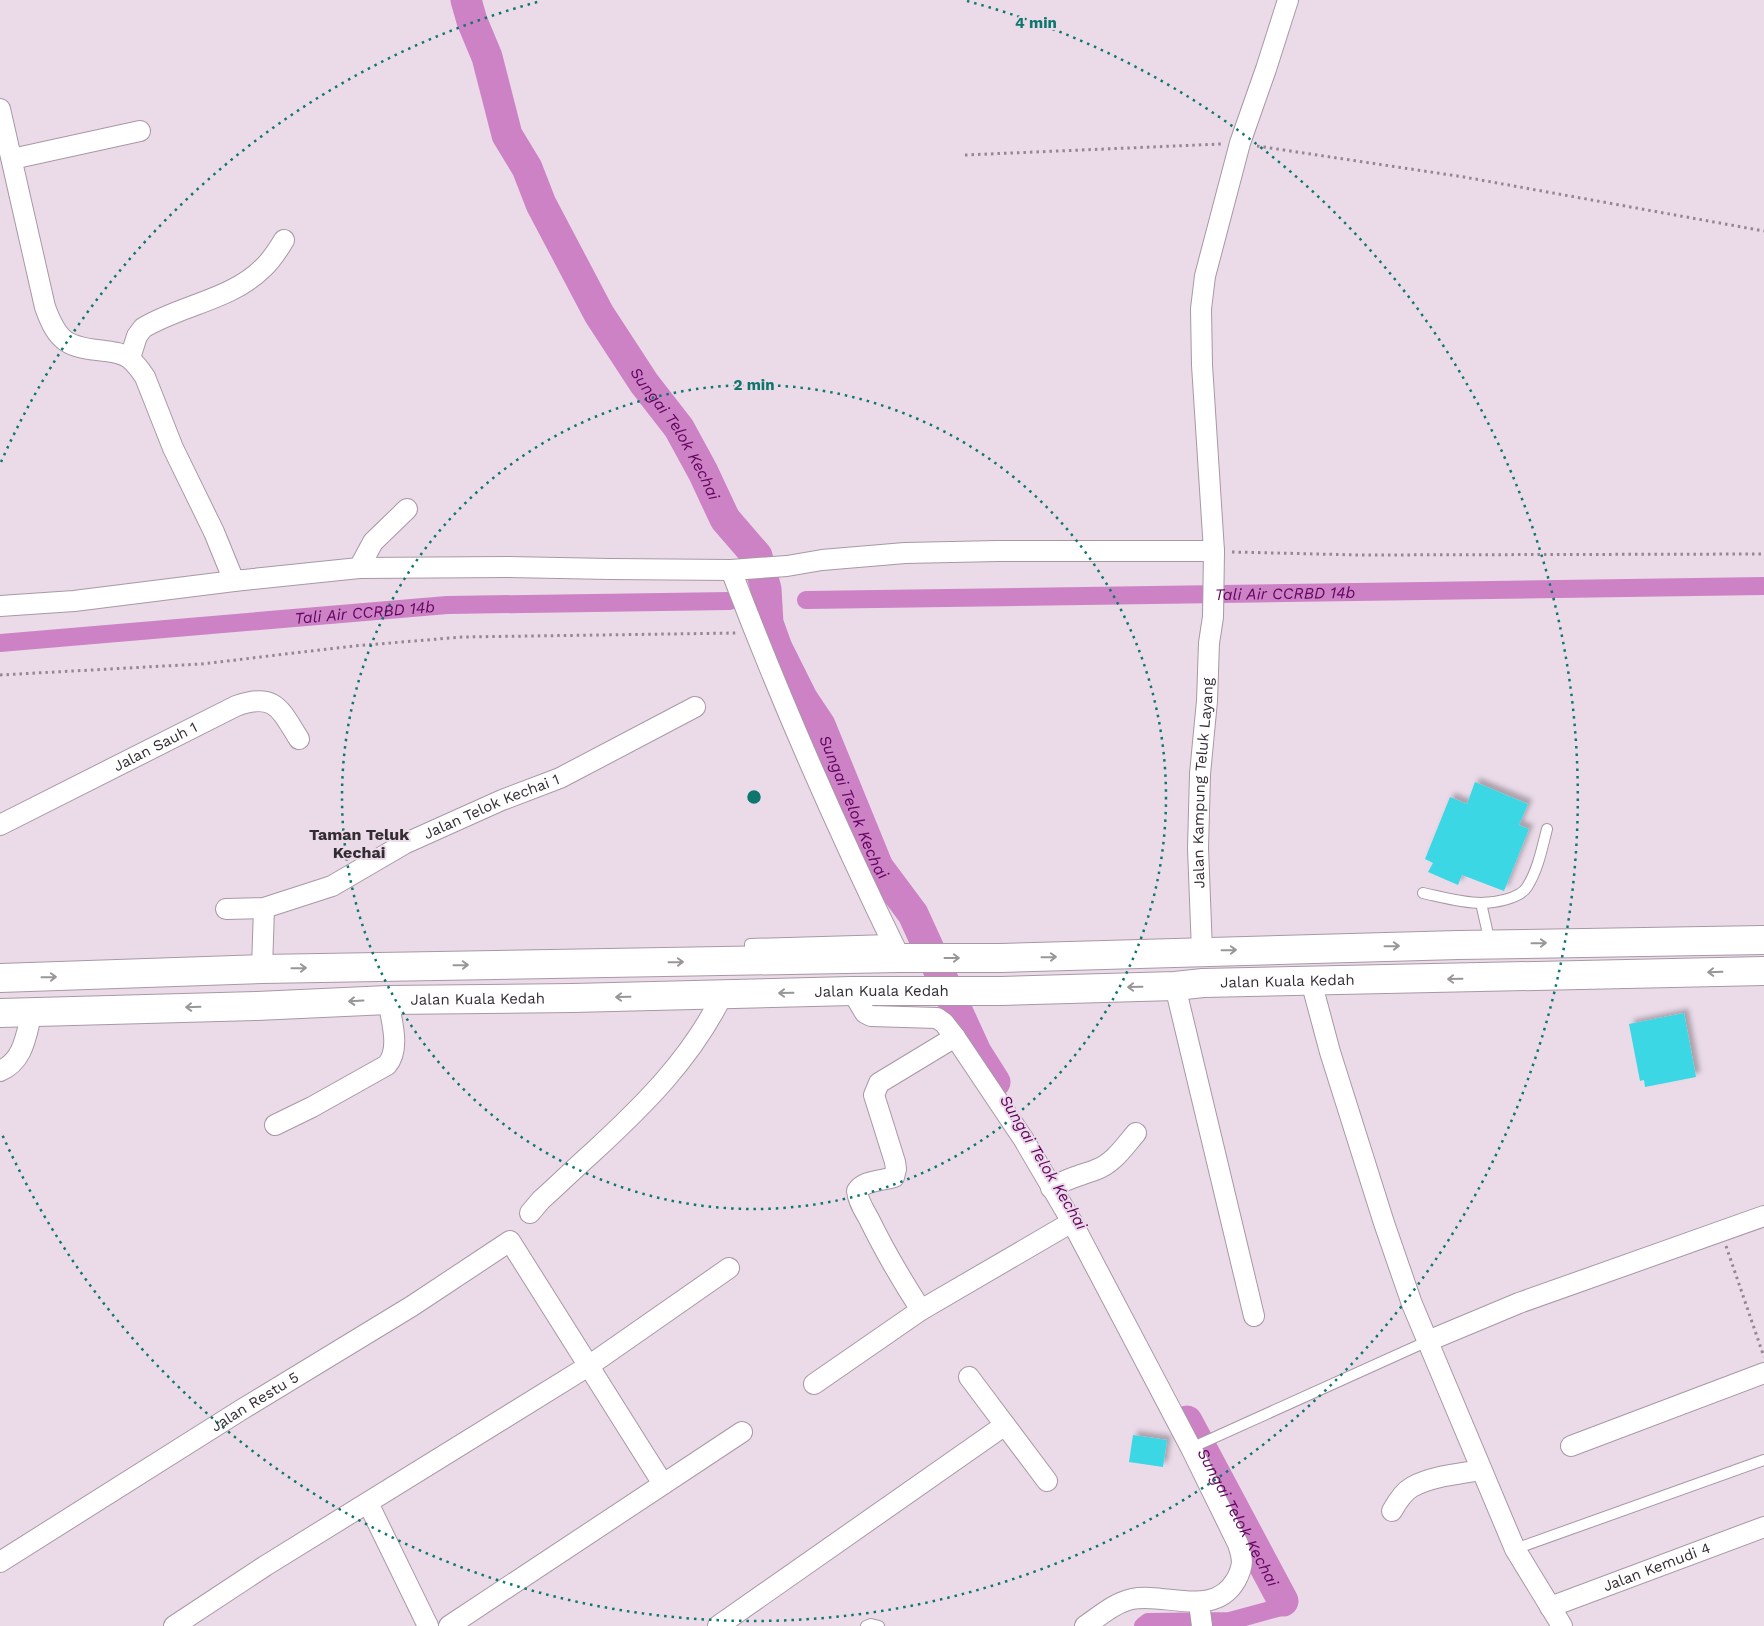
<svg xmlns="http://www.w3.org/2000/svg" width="1764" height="1626" viewBox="0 0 1764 1626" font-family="'Work Sans',sans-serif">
<defs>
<filter id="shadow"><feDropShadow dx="4.5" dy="-4.5" stdDeviation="2.5" flood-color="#0004"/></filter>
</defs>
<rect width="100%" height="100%" fill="#ebdbe9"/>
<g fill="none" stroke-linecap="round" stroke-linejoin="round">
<g stroke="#cc82c5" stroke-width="18">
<path id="s1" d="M806 600 1764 586"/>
<path id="s2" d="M0 643 447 605 730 601"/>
<polyline points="1143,1626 1148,1622 1230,1621 1281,1607 1283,1601"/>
</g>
<g stroke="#cc82c5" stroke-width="31">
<path id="s3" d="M466 0 472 21 487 57 507 135 527 168 541 204 599 314 644 383 679 428 703 472 725 519 757 556 766 589 768 623 777 648 802 698 820 725 878 867 913 914 976 1052 995 1082"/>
<path id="s4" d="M1187 1421 1283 1601"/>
</g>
</g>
<g fill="#3bd7e5" filter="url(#shadow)">
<polygon points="1475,782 1528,804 1519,825 1529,829 1504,891 1462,875 1458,885 1428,872 1433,863 1425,859 1450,797 1467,804"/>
<polygon points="1684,1013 1696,1077 1645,1087 1644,1080 1640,1081 1629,1024"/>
<polygon points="1133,1435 1167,1440 1163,1467 1129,1462"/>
</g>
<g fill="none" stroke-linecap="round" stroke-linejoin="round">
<defs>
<g id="lane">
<path d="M1423 893C1441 897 1462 903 1481 903 1493 903 1520 899 1527 887 1538 870 1542 848 1547 829"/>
<polyline points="1481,903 1490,943"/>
<polyline points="750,959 750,944 891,940"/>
<polyline points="1191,1448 1428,1341"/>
<polyline points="1515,1549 1764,1460"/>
<polyline points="866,1626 871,1624 879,1626"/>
</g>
<g id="street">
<path d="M0 109 45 307C58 343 67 347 105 351 113 352 123 353 130 359 136 364 141 371 145 377L173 448 214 532 234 581"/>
<polyline points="12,159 140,131"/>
<path d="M130 358 137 336 143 328C181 305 231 300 263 268 272 260 278 250 284 240"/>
<polyline points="359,568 373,542 407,509"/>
<path d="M731 570C781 702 838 831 900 958"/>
<polyline points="0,606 74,601 234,581 359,568 507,567 610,569 731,570 787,566 822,560 905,553 998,551 1214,551"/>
<path id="s5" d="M0 825 236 706C275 692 280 709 299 739"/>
<path id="s6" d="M226 909 264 908 332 886 404 844 502 800 560 778 695 707"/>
<path id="s7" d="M1202 951 1198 848 1200 774 1207 701 1209 643 1213 617 1214 551 1202 365 1201 309 1205 276 1240 143 1266 69 1288 0"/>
<polyline points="262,969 264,908"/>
<polyline points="1311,981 1330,1052 1384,1223 1412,1304 1515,1549 1562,1626"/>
<polyline points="1175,986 1254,1316"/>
<path d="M852 991 865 1013 871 1016 937 1018 944 1023 955 1037 1024 1140 1072 1222 1191 1448 1238 1544C1243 1559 1244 1565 1236 1580 1214 1619 1165 1592 1132 1599 1114 1603 1100 1616 1085 1626"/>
<path d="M0 1071C24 1061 26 1035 32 1012"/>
<path d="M275 1125 312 1107 387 1065C401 1049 391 1019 388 1000"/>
<path d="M1051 1188C1065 1179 1079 1176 1095 1170 1113 1164 1124 1147 1136 1133"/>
<path d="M530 1213 541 1200C559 1184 575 1168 592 1153 644 1105 691 1059 723 994"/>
<path d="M921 1310C901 1279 885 1252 869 1219 864 1210 858 1201 857 1191 864 1180 882 1181 894 1177L896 1169 895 1162 874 1095 879 1083 955 1037"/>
<polyline points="1428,1341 1519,1303 1764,1216"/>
<polyline points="969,1377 1047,1481"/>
<polyline points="814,1384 921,1310 1072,1222"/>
<polyline points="1571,1446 1764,1373"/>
<polyline points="368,1503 428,1626"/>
<path d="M1392 1511C1397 1502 1403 1492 1412 1487 1432 1476 1459 1474 1481 1470"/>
<path id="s8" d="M0 1562 241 1410 412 1306 510 1241 663 1484"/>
<polyline points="1199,1603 1202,1626"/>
<path id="s9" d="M1550 1607 1764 1527"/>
<polyline points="174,1626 265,1566 590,1365 729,1268"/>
<polyline points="449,1626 742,1432"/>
<polyline points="718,1626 1005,1425"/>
</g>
<g id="primary">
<polyline points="0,978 262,969 900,958 1001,958 1458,945 1764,940"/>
<path id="s10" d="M0 1013 257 1006 388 1000 573 998 852 991H1002L1175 986 1203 983 1764 971"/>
</g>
</defs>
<use href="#lane" stroke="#a898a5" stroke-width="12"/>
<use href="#street" stroke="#a898a5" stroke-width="22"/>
<use href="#primary" stroke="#a898a5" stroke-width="30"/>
<g stroke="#938892" stroke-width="3" stroke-dasharray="2.5 4" stroke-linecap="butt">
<polyline points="1257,146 1464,177 1764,231"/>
<polyline points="965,155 1221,144"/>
<polyline points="1232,552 1360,555 1764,554"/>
<polyline points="0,675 201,664 354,646 462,637 737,633"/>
<polyline points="1726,1246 1764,1357"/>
</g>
<use href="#lane" stroke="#fff" stroke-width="10"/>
<use href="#street" stroke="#fff" stroke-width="20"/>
<use href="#primary" stroke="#fff" stroke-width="28"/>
</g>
<defs><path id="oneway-shaft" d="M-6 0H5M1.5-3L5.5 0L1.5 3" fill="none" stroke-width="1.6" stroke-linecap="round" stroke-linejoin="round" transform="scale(1.25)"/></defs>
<g stroke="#999699">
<use href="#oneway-shaft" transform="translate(1539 943) rotate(-1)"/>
<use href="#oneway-shaft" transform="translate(1392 946) rotate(-1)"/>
<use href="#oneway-shaft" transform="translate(1229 950) rotate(-1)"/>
<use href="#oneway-shaft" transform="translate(1049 957) rotate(-1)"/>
<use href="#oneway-shaft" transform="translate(952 958)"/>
<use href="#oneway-shaft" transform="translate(676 962) rotate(-1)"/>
<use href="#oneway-shaft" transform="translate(461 965) rotate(-1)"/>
<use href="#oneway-shaft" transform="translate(299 968) rotate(-1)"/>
<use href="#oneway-shaft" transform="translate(1715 972) rotate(178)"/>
<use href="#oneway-shaft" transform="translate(49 977) rotate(-1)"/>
<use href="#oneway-shaft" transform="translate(1455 979) rotate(179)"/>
<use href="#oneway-shaft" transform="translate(1135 987) rotate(179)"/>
<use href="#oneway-shaft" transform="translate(786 993) rotate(179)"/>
<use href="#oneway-shaft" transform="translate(623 997) rotate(179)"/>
<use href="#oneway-shaft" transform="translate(356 1001) rotate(177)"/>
<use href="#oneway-shaft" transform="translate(193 1007) rotate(178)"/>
</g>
<g fill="none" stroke="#0f766e" stroke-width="2.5" stroke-dasharray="2.5 5">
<circle cx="754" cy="797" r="412"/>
<path d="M1 462A824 824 0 0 1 541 1M967 1A824 824 0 1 1 1 1132"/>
</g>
<g text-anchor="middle" stroke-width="4" stroke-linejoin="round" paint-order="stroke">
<g font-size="15" fill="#332d33" stroke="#ebdbe9">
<text dy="5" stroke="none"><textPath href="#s5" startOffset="174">Jalan Sauh 1</textPath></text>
<text dy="5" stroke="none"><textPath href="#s7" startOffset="168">Jalan Kampung Teluk Layang</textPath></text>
<text dy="5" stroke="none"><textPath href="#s6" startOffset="288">Jalan Telok Kechai 1</textPath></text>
<text dy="5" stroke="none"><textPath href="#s10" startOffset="1288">Jalan Kuala Kedah</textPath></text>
<text dy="5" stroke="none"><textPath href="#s10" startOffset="882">Jalan Kuala Kedah</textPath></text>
<text dy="5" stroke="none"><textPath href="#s10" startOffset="478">Jalan Kuala Kedah</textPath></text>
<text dy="5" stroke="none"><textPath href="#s8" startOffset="301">Jalan Restu 5</textPath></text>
<text dy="5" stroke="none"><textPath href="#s9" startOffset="114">Jalan Kemudi 4</textPath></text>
</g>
<g font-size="16" font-style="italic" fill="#62035f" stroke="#ebdbe9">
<text dy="6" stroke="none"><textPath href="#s3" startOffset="485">Sungai Telok Kechai</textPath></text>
<text dy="6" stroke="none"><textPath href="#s1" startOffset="479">Tali Air CCRBD 14b</textPath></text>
<text dy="6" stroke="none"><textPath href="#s2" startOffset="366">Tali Air CCRBD 14b</textPath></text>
<text dy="6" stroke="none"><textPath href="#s3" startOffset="905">Sungai Telok Kechai</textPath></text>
<text transform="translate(1044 1162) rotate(59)" y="6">Sungai Telok Kechai</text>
<text dy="6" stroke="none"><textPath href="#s4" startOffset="109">Sungai Telok Kechai</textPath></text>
</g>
<g font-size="16" font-weight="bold" fill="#332d33" stroke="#ebdbe9">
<text x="359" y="840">Taman Teluk<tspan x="359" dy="18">Kechai</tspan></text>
</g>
</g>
<circle cx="754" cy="797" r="8" fill="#0f766e" stroke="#ebdbe9" stroke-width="2.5"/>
<g font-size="15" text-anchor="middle" font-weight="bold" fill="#0f766e" stroke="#ebdbe9" stroke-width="4" stroke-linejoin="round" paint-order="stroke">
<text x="1036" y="28">4 min</text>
<text x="754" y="390">2 min</text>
</g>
</svg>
